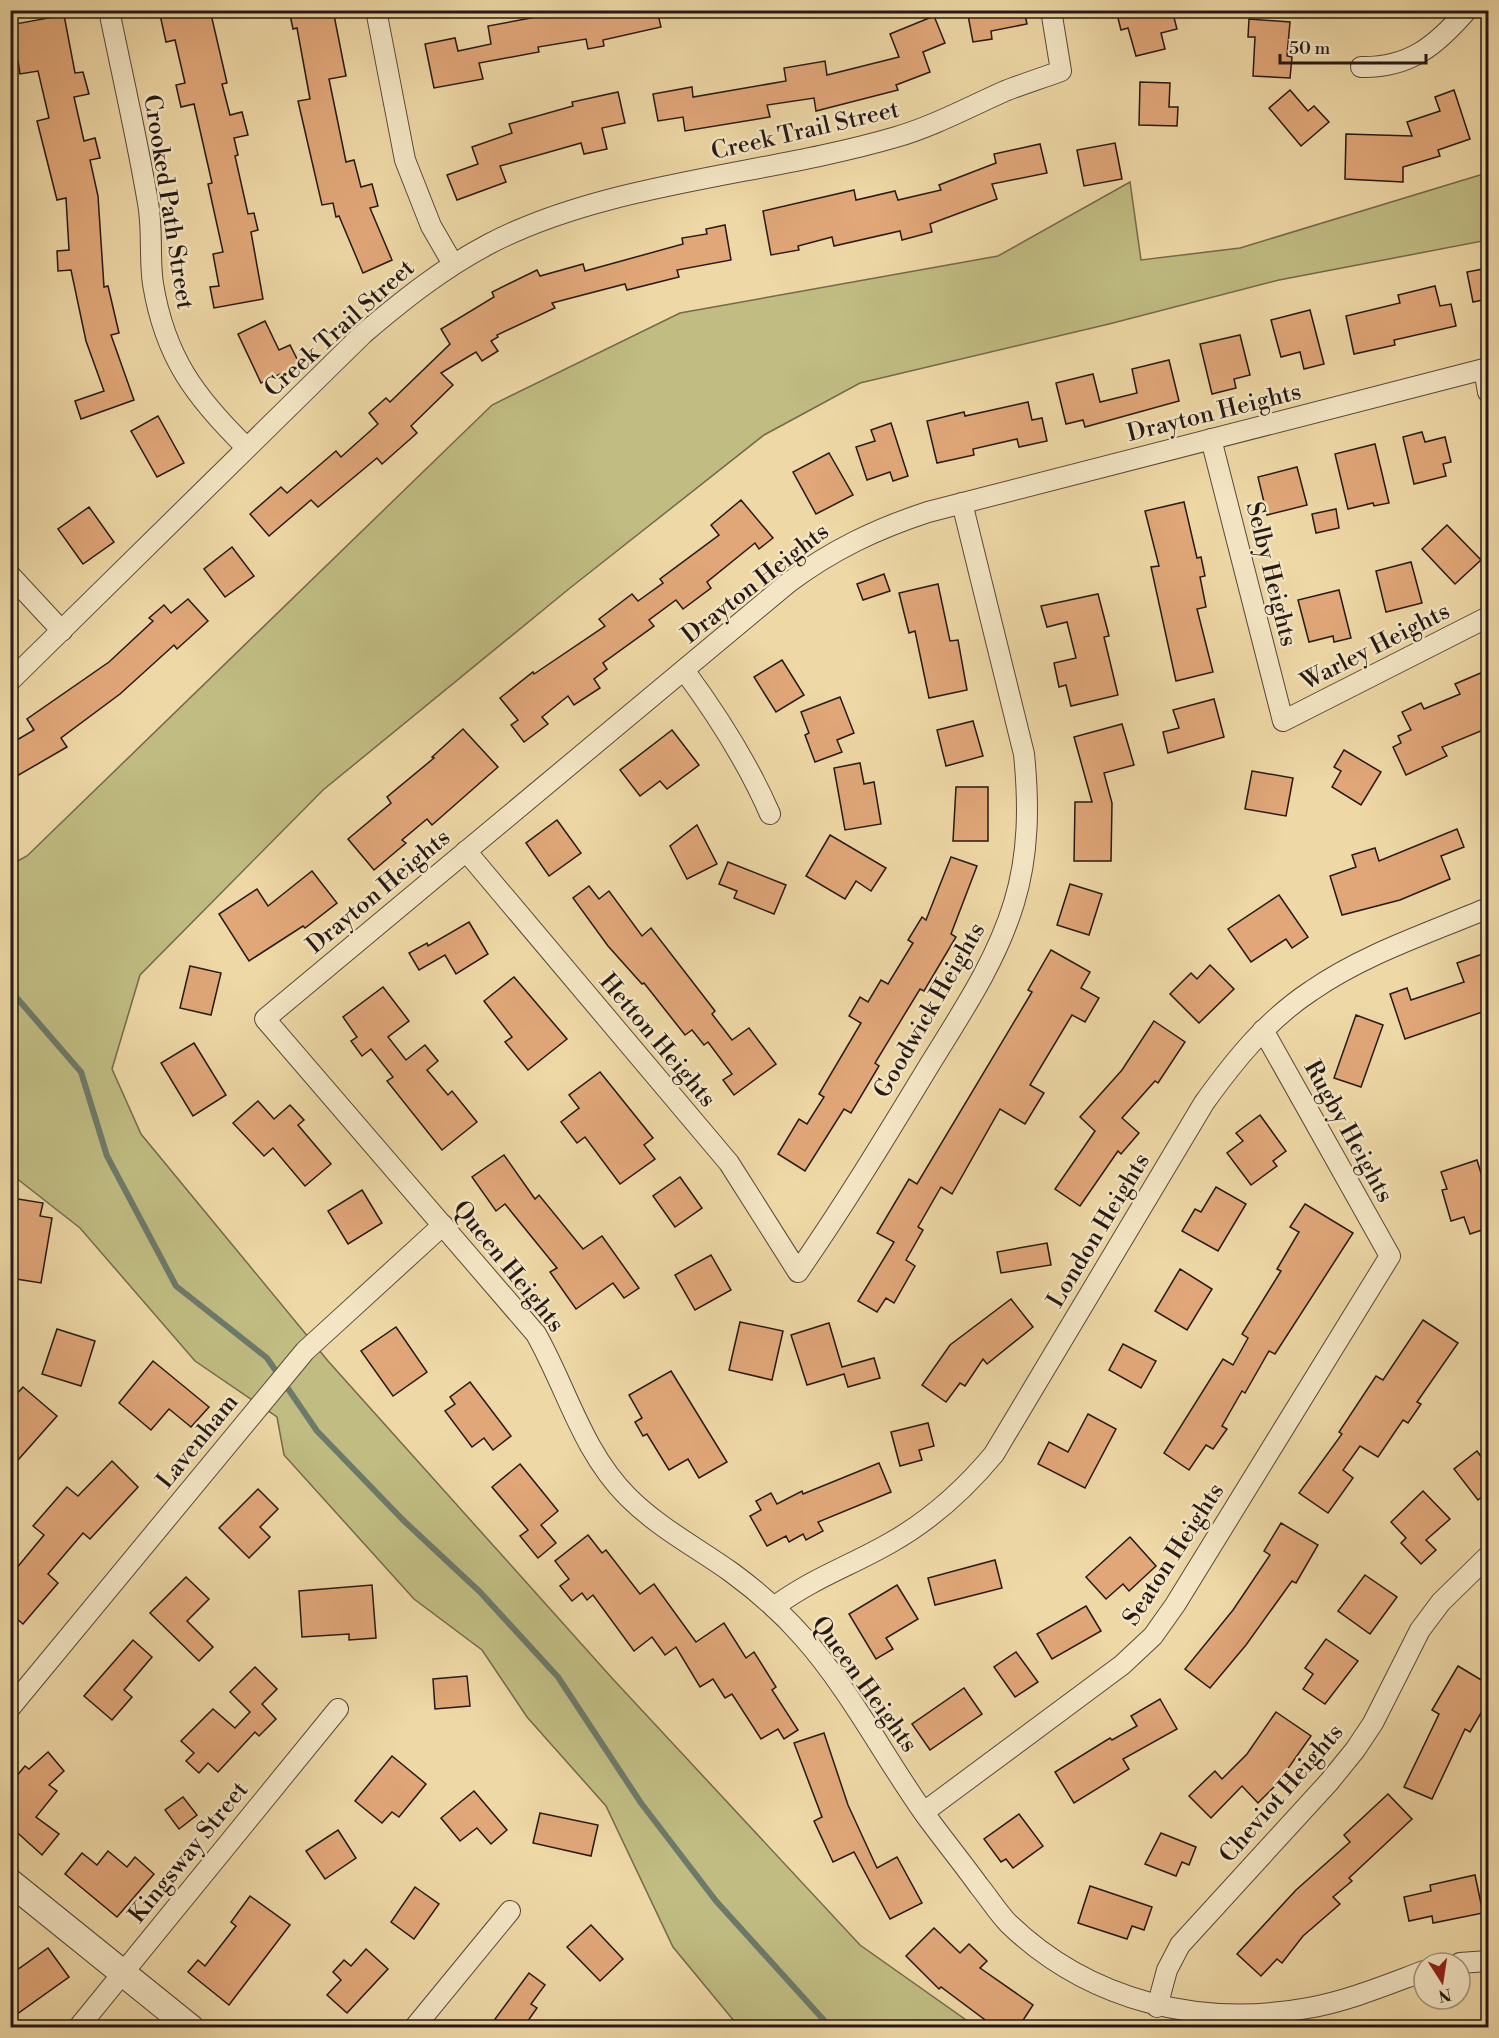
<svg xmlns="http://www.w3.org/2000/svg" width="1499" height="2038" viewBox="0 0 1499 2038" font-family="'Libre Bodoni',serif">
<rect width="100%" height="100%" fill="#eed8a6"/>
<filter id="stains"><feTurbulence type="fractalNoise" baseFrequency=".00333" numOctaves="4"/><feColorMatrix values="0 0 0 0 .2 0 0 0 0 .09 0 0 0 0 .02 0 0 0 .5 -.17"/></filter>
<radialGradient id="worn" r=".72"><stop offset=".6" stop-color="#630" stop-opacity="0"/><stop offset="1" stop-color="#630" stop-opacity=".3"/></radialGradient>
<polygon fill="#c0bc82" stroke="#736a4c" stroke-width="1.5" points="1480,175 1488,175 1488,240 1279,280 1109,324 860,383 764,435 570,588 323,790 140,975 112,1069 141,1134 328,1361 611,1677 860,1945 976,2027 739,2027 673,1947 606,1806 527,1717 482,1650 414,1599 284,1455 277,1417 195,1361 80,1228 11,1174 10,865 27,856 492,405 680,313 998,256 1130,182 1141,260 1240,248"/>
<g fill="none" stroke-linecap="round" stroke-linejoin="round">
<polyline stroke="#6c7a6a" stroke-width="6" points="10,990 81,1072 107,1156 176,1286 267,1358 317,1431 403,1520 480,1592 558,1677 641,1803 716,1901 831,2028"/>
</g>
<g fill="#e1a779" stroke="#261915" stroke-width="1.5">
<polygon points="159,10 210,10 227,83 222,84 230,115 242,112 248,135 234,138 238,155 235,156 248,214 254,213 258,230 251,232 263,299 214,308 210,287 219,286 213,254 223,252 208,184 212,183 194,104 181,107 176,85 185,83 175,40 166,42"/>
<polygon points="289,10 333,10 346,76 329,79 346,162 354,160 361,187 372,184 378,206 370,208 392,260 363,273 339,216 336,217 333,203 322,205 298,101 310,99 297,28 293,29"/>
<polygon points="541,10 657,10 661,27 603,40 604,46 588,49 586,39 538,47 539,52 479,63 483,79 434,88 425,44 455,38 458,51 491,44 488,26 542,16"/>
<polygon points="967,10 1024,10 1027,24 991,31 992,39 973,42"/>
<polygon points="1116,10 1172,10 1177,29 1161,33 1165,49 1136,56 1128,28 1121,30"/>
<polygon points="64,15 75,73 83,72 89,94 74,97 84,141 95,138 100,158 90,160 98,196 104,287 108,286 119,333 111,335 134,400 81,419 75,401 104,391 86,341 71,270 58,271 57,251 69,250 66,198 57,200 37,121 49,118 38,71 20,74 18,61 14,62 10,44 10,25"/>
<polygon points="934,16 945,43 923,52 930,72 896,85 898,90 816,111 814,98 767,105 770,117 685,131 683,117 658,121 653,94 692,87 693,97 786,81 784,68 825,61 827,75 899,57 890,34"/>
<polygon points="1249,19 1290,22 1287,56 1292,57 1290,78 1253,76 1255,37 1248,37"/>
<polygon points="1140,82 1170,83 1169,107 1178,107 1177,126 1139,125"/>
<polygon points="1290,90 1308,111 1314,106 1329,122 1301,146 1269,108"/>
<polygon points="1454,90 1470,139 1438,150 1440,156 1403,167 1403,182 1345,179 1346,134 1412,136 1407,122 1440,111 1435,97"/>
<polygon points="618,92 625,123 602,128 607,149 584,154 581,143 500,166 506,182 457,200 447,175 478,164 472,147 512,133 509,124 573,106 572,102"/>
<polygon points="1115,143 1122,179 1084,186 1077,150"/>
<polygon points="1040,144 1047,173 992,184 997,199 930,224 932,232 902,240 900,231 834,246 832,237 798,246 799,250 771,255 763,211 854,190 856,200 895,191 898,200 941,190 939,185 996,163 994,154"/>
<polygon points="725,225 731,260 677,270 679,277 627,290 625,284 552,303 555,308 497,335 498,337 491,341 498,351 482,361 476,352 441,373 453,385 411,426 417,433 382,464 377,458 318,507 311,500 269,536 250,514 281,487 287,493 336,451 341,457 378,424 369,413 386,398 390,402 450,344 441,329 494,297 492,292 537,270 540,276 583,264 585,271 683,244 682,238 707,234 706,229"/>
<polygon points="1488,268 1488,299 1473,302 1467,272"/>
<polygon points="1435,286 1440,306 1451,304 1456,326 1394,340 1395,345 1354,354 1346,316 1400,303 1398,295"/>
<polygon points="1310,310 1324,364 1304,369 1300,352 1281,357 1271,320"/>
<polygon points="265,321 279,350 290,345 300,365 261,383 238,334"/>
<polygon points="1240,335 1250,375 1234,379 1236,388 1212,394 1200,344"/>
<polygon points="1169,360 1179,401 1085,427 1083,420 1066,424 1056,383 1093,374 1100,402 1137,393 1132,369"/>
<polygon points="1028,402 1032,420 1042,418 1047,441 1019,447 1017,439 973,449 974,455 937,463 927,421 964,412 965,416"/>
<polygon points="158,416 184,463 157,477 131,431"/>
<polygon points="891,423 908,476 893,481 890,472 867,480 856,447 875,441 871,430"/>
<polygon points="1422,432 1425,442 1445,437 1451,462 1443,464 1446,476 1414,484 1403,437"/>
<polygon points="1375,444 1389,503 1374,506 1373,503 1348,509 1335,454"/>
<polygon points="829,453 853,495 816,514 793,472"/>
<polygon points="1297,467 1307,505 1267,515 1258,477"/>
<polygon points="741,500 773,538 759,549 755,543 707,582 711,588 683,609 676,600 649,620 654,626 603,663 607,669 594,679 600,688 574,705 568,696 542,717 548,724 524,742 511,725 518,720 500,698 533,672 534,674 605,626 599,619 632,594 638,601 663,583 660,579 719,535 711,525"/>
<polygon points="1184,502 1197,558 1201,557 1205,576 1200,577 1206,607 1197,609 1213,672 1176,681 1151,567 1159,566 1145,511"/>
<polygon points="89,507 114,542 83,564 58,529"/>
<polygon points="1336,509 1339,528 1316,533 1312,514"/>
<polygon points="1447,525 1481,560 1455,584 1422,549"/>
<polygon points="232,547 254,576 225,597 204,569"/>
<polygon points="1411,562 1422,603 1386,612 1376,571"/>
<polygon points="884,574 890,591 863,600 857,584"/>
<polygon points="938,584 950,641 958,640 967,690 929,698 915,631 909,633 899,593"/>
<polygon points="1339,590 1351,638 1334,642 1333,636 1309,642 1298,600"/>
<polygon points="1098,594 1109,636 1104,637 1118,695 1071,706 1066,685 1059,687 1054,663 1076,658 1067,622 1047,627 1041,606"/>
<polygon points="188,599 208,621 177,649 174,645 120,694 61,738 67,747 10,780 10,744 34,730 27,719 109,662 153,621 149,618 164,605 171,613"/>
<polygon points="782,660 804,695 776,712 754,677"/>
<polygon points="1483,672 1488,686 1488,728 1442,747 1447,756 1406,775 1393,747 1401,743 1398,736 1411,730 1402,712 1421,703 1424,709 1460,694 1455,684"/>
<polygon points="840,697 854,733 837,740 842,752 815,762 805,735 809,733 801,712"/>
<polygon points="1214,699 1224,737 1168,753 1163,732 1179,728 1173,710"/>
<polygon points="973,721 983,756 946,766 937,730"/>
<polygon points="1122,724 1134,765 1104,773 1112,803 1111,861 1074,861 1075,802 1092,802 1074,737"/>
<polygon points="463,729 498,767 432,825 427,819 402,840 406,843 374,870 348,839 391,803 387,797 434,758 432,757"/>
<polygon points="672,730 699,765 667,789 660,781 640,796 620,770"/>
<polygon points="1344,750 1381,772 1361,805 1332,787 1341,771 1334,767"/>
<polygon points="860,763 864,784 874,782 881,824 845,830 834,768"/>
<polygon points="1252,771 1293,778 1286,816 1245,809"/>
<polygon points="956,787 988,787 988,841 953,841"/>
<polygon points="557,820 581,853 549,876 526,843"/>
<polygon points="697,825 717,864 687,879 670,846"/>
<polygon points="1457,829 1464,847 1441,856 1450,879 1400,900 1342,915 1330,876 1356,867 1352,855 1375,848 1379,861"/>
<polygon points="830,835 886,868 871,891 856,881 845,899 806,876"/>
<polygon points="951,857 977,866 951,934 956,937 924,991 920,989 875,1063 879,1066 851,1113 844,1109 805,1171 778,1154 799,1119 807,1124 824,1097 819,1094 861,1023 849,1016 860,997 868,1002 881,980 888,984 913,943 908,940 922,917 926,920"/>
<polygon points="728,862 786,885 774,914 734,898 737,891 719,884"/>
<polygon points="312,871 337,903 305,928 303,926 249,961 219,914 257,889 268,906"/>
<polygon points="1070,884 1102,894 1089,935 1057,925"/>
<polygon points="589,886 599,899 609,891 642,936 651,928 715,1011 712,1014 732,1040 749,1028 776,1064 734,1095 723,1080 732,1074 708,1042 704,1045 692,1030 685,1035 644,983 642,984 608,946 573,898"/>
<polygon points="1279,895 1308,937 1292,948 1286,939 1251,962 1228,929"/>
<polygon points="469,922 488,954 456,974 445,955 419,970 409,953 427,943 428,946"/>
<polygon points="1051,950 1090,972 1081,988 1099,998 1085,1022 1072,1015 1030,1085 1044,1093 1025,1124 1000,1109 952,1194 941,1187 918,1227 923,1230 906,1260 915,1266 894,1303 886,1298 877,1312 858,1301 894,1242 877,1233 909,1179 917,1184 1032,992 1028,990"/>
<polygon points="1488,952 1488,1010 1405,1039 1390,994 1407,988 1411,1000 1464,982 1457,963"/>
<polygon points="1210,965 1234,989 1199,1023 1170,994 1191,973 1197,979"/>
<polygon points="190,966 221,973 211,1015 180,1008"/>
<polygon points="514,977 567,1039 528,1070 505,1042 512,1037 484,1001"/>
<polygon points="383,987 409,1021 388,1037 406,1060 425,1045 438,1061 427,1070 448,1095 452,1091 477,1122 442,1150 387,1081 393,1077 371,1049 362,1056 351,1041 357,1037 343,1017"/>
<polygon points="1356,1015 1383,1025 1361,1087 1334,1078"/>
<polygon points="1154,1021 1185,1042 1158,1083 1155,1081 1122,1118 1139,1133 1121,1154 1118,1151 1080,1206 1055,1189 1095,1131 1080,1117 1122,1070"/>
<polygon points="194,1043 226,1095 193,1116 161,1063"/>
<polygon points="600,1072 653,1138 644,1145 655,1159 620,1184 585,1137 577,1143 561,1122 579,1108 569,1095"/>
<polygon points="258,1101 274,1119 290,1105 304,1120 298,1125 331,1164 305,1186 273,1148 264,1156 233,1123"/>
<polygon points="1260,1115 1286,1151 1273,1161 1277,1166 1251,1185 1227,1153 1243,1141 1236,1133"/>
<polygon points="504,1155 535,1199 539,1195 583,1249 602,1236 639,1288 624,1298 613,1283 576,1309 550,1272 557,1268 505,1204 496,1211 472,1177"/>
<polygon points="1477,1160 1488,1196 1488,1228 1470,1234 1464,1217 1451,1221 1442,1190 1447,1189 1441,1172"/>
<polygon points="680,1177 702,1208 675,1227 653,1196"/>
<polygon points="1216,1187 1246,1204 1218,1251 1182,1231 1195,1209 1201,1212"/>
<polygon points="362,1190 382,1223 348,1244 328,1211"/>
<polygon points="18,1199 43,1203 40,1216 52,1218 41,1283 10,1278 10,1239"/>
<polygon points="1305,1204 1353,1233 1275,1354 1269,1351 1245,1393 1242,1391 1222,1426 1227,1429 1213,1449 1206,1445 1189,1470 1164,1453 1223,1359 1233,1365 1248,1338 1242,1334 1281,1271 1277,1269 1299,1232 1290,1227"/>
<polygon points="1047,1243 1051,1265 1001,1273 997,1252"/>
<polygon points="711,1255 731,1290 695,1310 675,1275"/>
<polygon points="1180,1269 1212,1289 1187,1330 1155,1311"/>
<polygon points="1011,1299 1033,1327 987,1364 983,1359 965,1386 960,1383 946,1402 922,1385 950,1345"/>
<polygon points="1423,1320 1458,1343 1417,1402 1421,1404 1408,1423 1403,1420 1378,1457 1360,1446 1343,1470 1353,1478 1328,1513 1299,1493 1342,1434 1339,1432 1376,1376 1383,1380"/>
<polygon points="740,1322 783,1331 772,1380 729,1370"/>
<polygon points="829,1323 842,1367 874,1358 880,1378 848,1387 844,1374 807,1385 791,1335"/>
<polygon points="396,1327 427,1372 393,1396 361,1351"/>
<polygon points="57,1329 95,1341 81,1386 42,1374"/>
<polygon points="1123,1344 1156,1361 1141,1388 1109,1370"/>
<polygon points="153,1361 209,1407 191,1427 169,1409 151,1430 119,1403"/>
<polygon points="671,1371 727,1462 699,1478 688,1459 669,1470 647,1434 643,1436 635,1422 642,1418 629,1395"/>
<polygon points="470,1382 511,1436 493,1450 484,1438 472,1447 445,1411 455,1404 450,1397"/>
<polygon points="23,1387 57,1416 10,1469 10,1401"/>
<polygon points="1088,1414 1116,1429 1085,1488 1038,1464 1049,1442 1068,1452"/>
<polygon points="928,1423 934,1446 919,1450 922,1460 900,1466 891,1432"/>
<polygon points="1477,1451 1488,1466 1488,1492 1478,1500 1454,1469"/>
<polygon points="112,1461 138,1487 90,1539 83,1533 48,1574 58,1583 23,1624 10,1613 10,1576 44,1535 33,1526 67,1487 78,1496"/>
<polygon points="879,1463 891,1492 818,1522 823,1531 806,1540 803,1534 789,1542 786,1536 767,1546 750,1516 761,1510 756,1501 771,1493 777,1504 802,1491 803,1494"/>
<polygon points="520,1464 558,1511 541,1525 556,1543 538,1558 520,1536 528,1530 492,1487"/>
<polygon points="258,1489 278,1509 260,1527 270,1537 249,1558 219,1528"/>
<polygon points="1423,1491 1450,1519 1426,1540 1436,1550 1421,1564 1401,1543 1406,1538 1391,1522"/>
<polygon points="1281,1523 1318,1545 1296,1583 1292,1581 1246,1645 1210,1688 1185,1669 1233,1610 1270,1555 1264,1551"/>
<polygon points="588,1535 602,1553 606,1550 640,1594 654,1584 696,1642 724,1623 746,1658 754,1652 776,1687 772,1690 798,1730 784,1739 778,1729 761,1739 732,1694 725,1698 713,1679 700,1687 676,1647 665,1655 652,1637 634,1651 593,1595 587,1600 582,1593 572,1601 560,1586 569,1579 555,1561"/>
<polygon points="1130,1537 1156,1566 1129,1591 1123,1584 1106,1599 1086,1577"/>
<polygon points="995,1560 1002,1588 935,1605 928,1578"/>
<polygon points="1365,1575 1397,1597 1370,1634 1338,1611"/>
<polygon points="186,1577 209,1599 187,1621 213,1647 199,1661 150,1613"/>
<polygon points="372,1585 376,1638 349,1640 349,1634 302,1637 299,1591"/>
<polygon points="897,1585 918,1619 886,1638 893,1649 876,1659 849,1614"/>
<polygon points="1086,1606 1101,1631 1052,1659 1037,1634"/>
<polygon points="1326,1639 1358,1661 1325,1704 1303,1689 1313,1674 1305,1668"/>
<polygon points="133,1640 152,1657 124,1690 132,1697 112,1720 84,1696"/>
<polygon points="1016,1652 1038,1682 1015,1697 994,1667"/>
<polygon points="1458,1666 1488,1684 1488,1701 1470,1732 1465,1729 1432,1799 1404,1787 1439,1714 1432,1710"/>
<polygon points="255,1667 277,1689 262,1704 276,1719 259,1736 255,1732 218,1772 208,1763 199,1773 186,1761 194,1753 181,1741 213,1709 235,1728 250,1712 230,1692"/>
<polygon points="467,1676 470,1706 435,1709 433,1679"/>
<polygon points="964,1688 982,1714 930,1750 912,1724"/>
<polygon points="1160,1699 1177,1729 1123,1759 1129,1769 1074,1803 1055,1772 1110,1738 1112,1740 1137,1726 1131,1716"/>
<polygon points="1276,1712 1311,1736 1277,1784 1258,1803 1242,1786 1211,1818 1189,1796 1215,1771 1222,1779 1247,1754"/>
<polygon points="824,1733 848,1805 877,1868 897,1857 922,1903 890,1919 854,1852 833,1862 814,1821 822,1817 794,1743"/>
<polygon points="48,1752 64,1771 49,1785 57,1791 36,1817 59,1834 42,1855 10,1826 10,1784 25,1766 29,1769"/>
<polygon points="392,1756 426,1784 399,1817 392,1812 382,1823 355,1801"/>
<polygon points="474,1791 507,1830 491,1844 477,1828 460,1841 441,1818"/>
<polygon points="1388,1794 1412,1819 1349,1878 1352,1881 1333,1897 1340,1904 1303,1936 1282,1963 1277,1959 1261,1976 1237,1954 1296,1890 1350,1842 1344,1835"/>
<polygon points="183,1797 197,1815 179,1829 165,1810"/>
<polygon points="540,1813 598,1825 591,1856 533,1843"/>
<polygon points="1019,1814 1043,1846 1013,1868 1006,1859 1001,1862 984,1839"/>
<polygon points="338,1830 356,1858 325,1879 306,1851"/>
<polygon points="1161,1833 1196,1847 1189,1865 1182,1862 1176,1876 1145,1864"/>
<polygon points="108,1851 127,1867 135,1857 154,1874 117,1917 65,1874 82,1853 97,1865"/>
<polygon points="1475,1875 1483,1913 1433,1923 1432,1916 1409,1921 1404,1897 1431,1891 1430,1885"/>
<polygon points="1090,1886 1152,1907 1144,1930 1132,1926 1127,1939 1078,1923"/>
<polygon points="415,1887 439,1904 414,1939 391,1922"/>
<polygon points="250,1896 290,1925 229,2005 188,1972 198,1960 205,1966 236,1926 231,1922"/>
<polygon points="591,1925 623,1959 600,1981 567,1947"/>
<polygon points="934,1928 960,1953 969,1944 987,1961 980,1968 1033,2005 1018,2028 996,2028 941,1987 939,1989 906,1956"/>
<polygon points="48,1948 69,1977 10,2019 10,1975"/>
<polygon points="366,1949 388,1969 347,2013 327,1995 341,1980 333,1972 344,1960 351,1966"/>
<polygon points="529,1973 545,1985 531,2004 537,2008 523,2028 507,2028 495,2019"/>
</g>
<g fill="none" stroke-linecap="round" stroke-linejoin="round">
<defs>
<g id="minor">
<path d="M109 10C122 74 137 138 148 203 153 230 149 257 153 284 165 357 195 397 246 447"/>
<polyline points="376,10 405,160 431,226 453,264"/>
<path d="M1361 67C1409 68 1436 46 1467 10"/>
<polyline points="1484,369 1488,392"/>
<polyline points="1211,439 1283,721 1488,617"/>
<polyline points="10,575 62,631"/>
<path d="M684 670C718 716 747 761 770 814"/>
<path d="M10 681 363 334C403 300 443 268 489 244 607 182 767 175 896 137 934 126 969 107 1005 91 1023 84 1042 78 1061 71L1051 10"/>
<path d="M466 851 729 1163 798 1272C845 1204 887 1135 930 1064 962 1012 996 962 1014 903 1029 854 1029 804 1024 754L962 503"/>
<path d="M774 1607C813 1578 850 1566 890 1543 931 1520 964 1490 994 1454L1204 1103C1234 1061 1267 1020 1311 991 1364 954 1429 933 1488 908"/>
<polyline points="10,1708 305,1351 443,1225"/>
<polyline points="924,1812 1122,1665 1153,1636 1175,1605 1390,1256 1263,1030"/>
<polyline points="1460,1963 1488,1961"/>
<path d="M1424 1971C1386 1985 1348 2001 1308 2008 1200 2028 1089 2001 1009 1924 998 1913 989 1898 979 1886 961 1861 942 1838 924 1813 883 1755 850 1690 803 1637 782 1613 757 1591 731 1572 696 1547 659 1528 628 1497 582 1451 567 1389 536 1334L265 1019 788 583C832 550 876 529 928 512L1488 368"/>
<polyline points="1157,2007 1167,1970 1180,1945 1329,1782 1355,1750 1373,1723 1420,1630 1441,1602 1488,1556"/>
<polyline points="78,2028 338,1709"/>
<polyline points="414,2028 510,1911"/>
</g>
<polyline id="tertiary" points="10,1882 191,2028"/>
</defs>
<use href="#minor" stroke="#584939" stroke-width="22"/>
<use href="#tertiary" stroke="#584939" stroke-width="28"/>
<use href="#minor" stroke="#f4e6c5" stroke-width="20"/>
<use href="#tertiary" stroke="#f4e6c5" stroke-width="26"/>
</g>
<g text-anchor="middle" stroke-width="5" stroke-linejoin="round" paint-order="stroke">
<g font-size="24" fill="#261915" stroke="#f4e6c5">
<text transform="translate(805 130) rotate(-13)" y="8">Creek Trail Street</text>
<text transform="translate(169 202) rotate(81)" y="8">Crooked Path Street</text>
<text transform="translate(339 328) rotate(-42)" y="8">Creek Trail Street</text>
<text transform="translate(1214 412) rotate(-14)" y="8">Drayton Heights</text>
<text transform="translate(1272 574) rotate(76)" y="8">Selby Heights</text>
<text transform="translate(755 583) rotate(-38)" y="8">Drayton Heights</text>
<text transform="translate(1375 646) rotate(-27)" y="8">Warley Heights</text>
<text transform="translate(378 891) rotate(-40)" y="8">Drayton Heights</text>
<text transform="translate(929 1010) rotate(-60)" y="8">Goodwick Heights</text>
<text transform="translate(658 1040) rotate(50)" y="8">Hetton Heights</text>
<text transform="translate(1349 1131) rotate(61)" y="8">Rugby Heights</text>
<text transform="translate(1098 1230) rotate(-59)" y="8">London Heights</text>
<text transform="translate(509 1266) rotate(51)" y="8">Queen Heights</text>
<text transform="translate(197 1441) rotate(-51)" y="8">Lavenham</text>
<text transform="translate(1173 1554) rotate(-57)" y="8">Seaton Heights</text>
<text transform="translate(865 1684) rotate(54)" y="8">Queen Heights</text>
<text transform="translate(1281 1793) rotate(-49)" y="8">Cheviot Heights</text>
<text transform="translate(188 1852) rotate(-51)" y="8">Kingsway Street</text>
</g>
</g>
<rect width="1499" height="2038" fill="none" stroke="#eed8a6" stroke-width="36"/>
<rect x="12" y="12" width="1475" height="2014" fill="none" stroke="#261915" stroke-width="3"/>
<rect x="18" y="18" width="1463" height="2002" fill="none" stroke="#261915" stroke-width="1.5"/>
<g transform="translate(1442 1981) rotate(168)"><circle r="28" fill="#f4e6c5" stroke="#a2947f" stroke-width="1.5"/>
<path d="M0-4.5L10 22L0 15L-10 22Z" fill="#8f2418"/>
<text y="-9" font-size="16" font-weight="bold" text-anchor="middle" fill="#261915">N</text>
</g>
<path d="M1280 54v9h146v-9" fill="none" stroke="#261915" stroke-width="3"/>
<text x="1289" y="54" font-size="18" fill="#261915" stroke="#f4e6c5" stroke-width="4.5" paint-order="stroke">50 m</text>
<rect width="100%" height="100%" filter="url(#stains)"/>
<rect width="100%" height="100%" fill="url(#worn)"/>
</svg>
